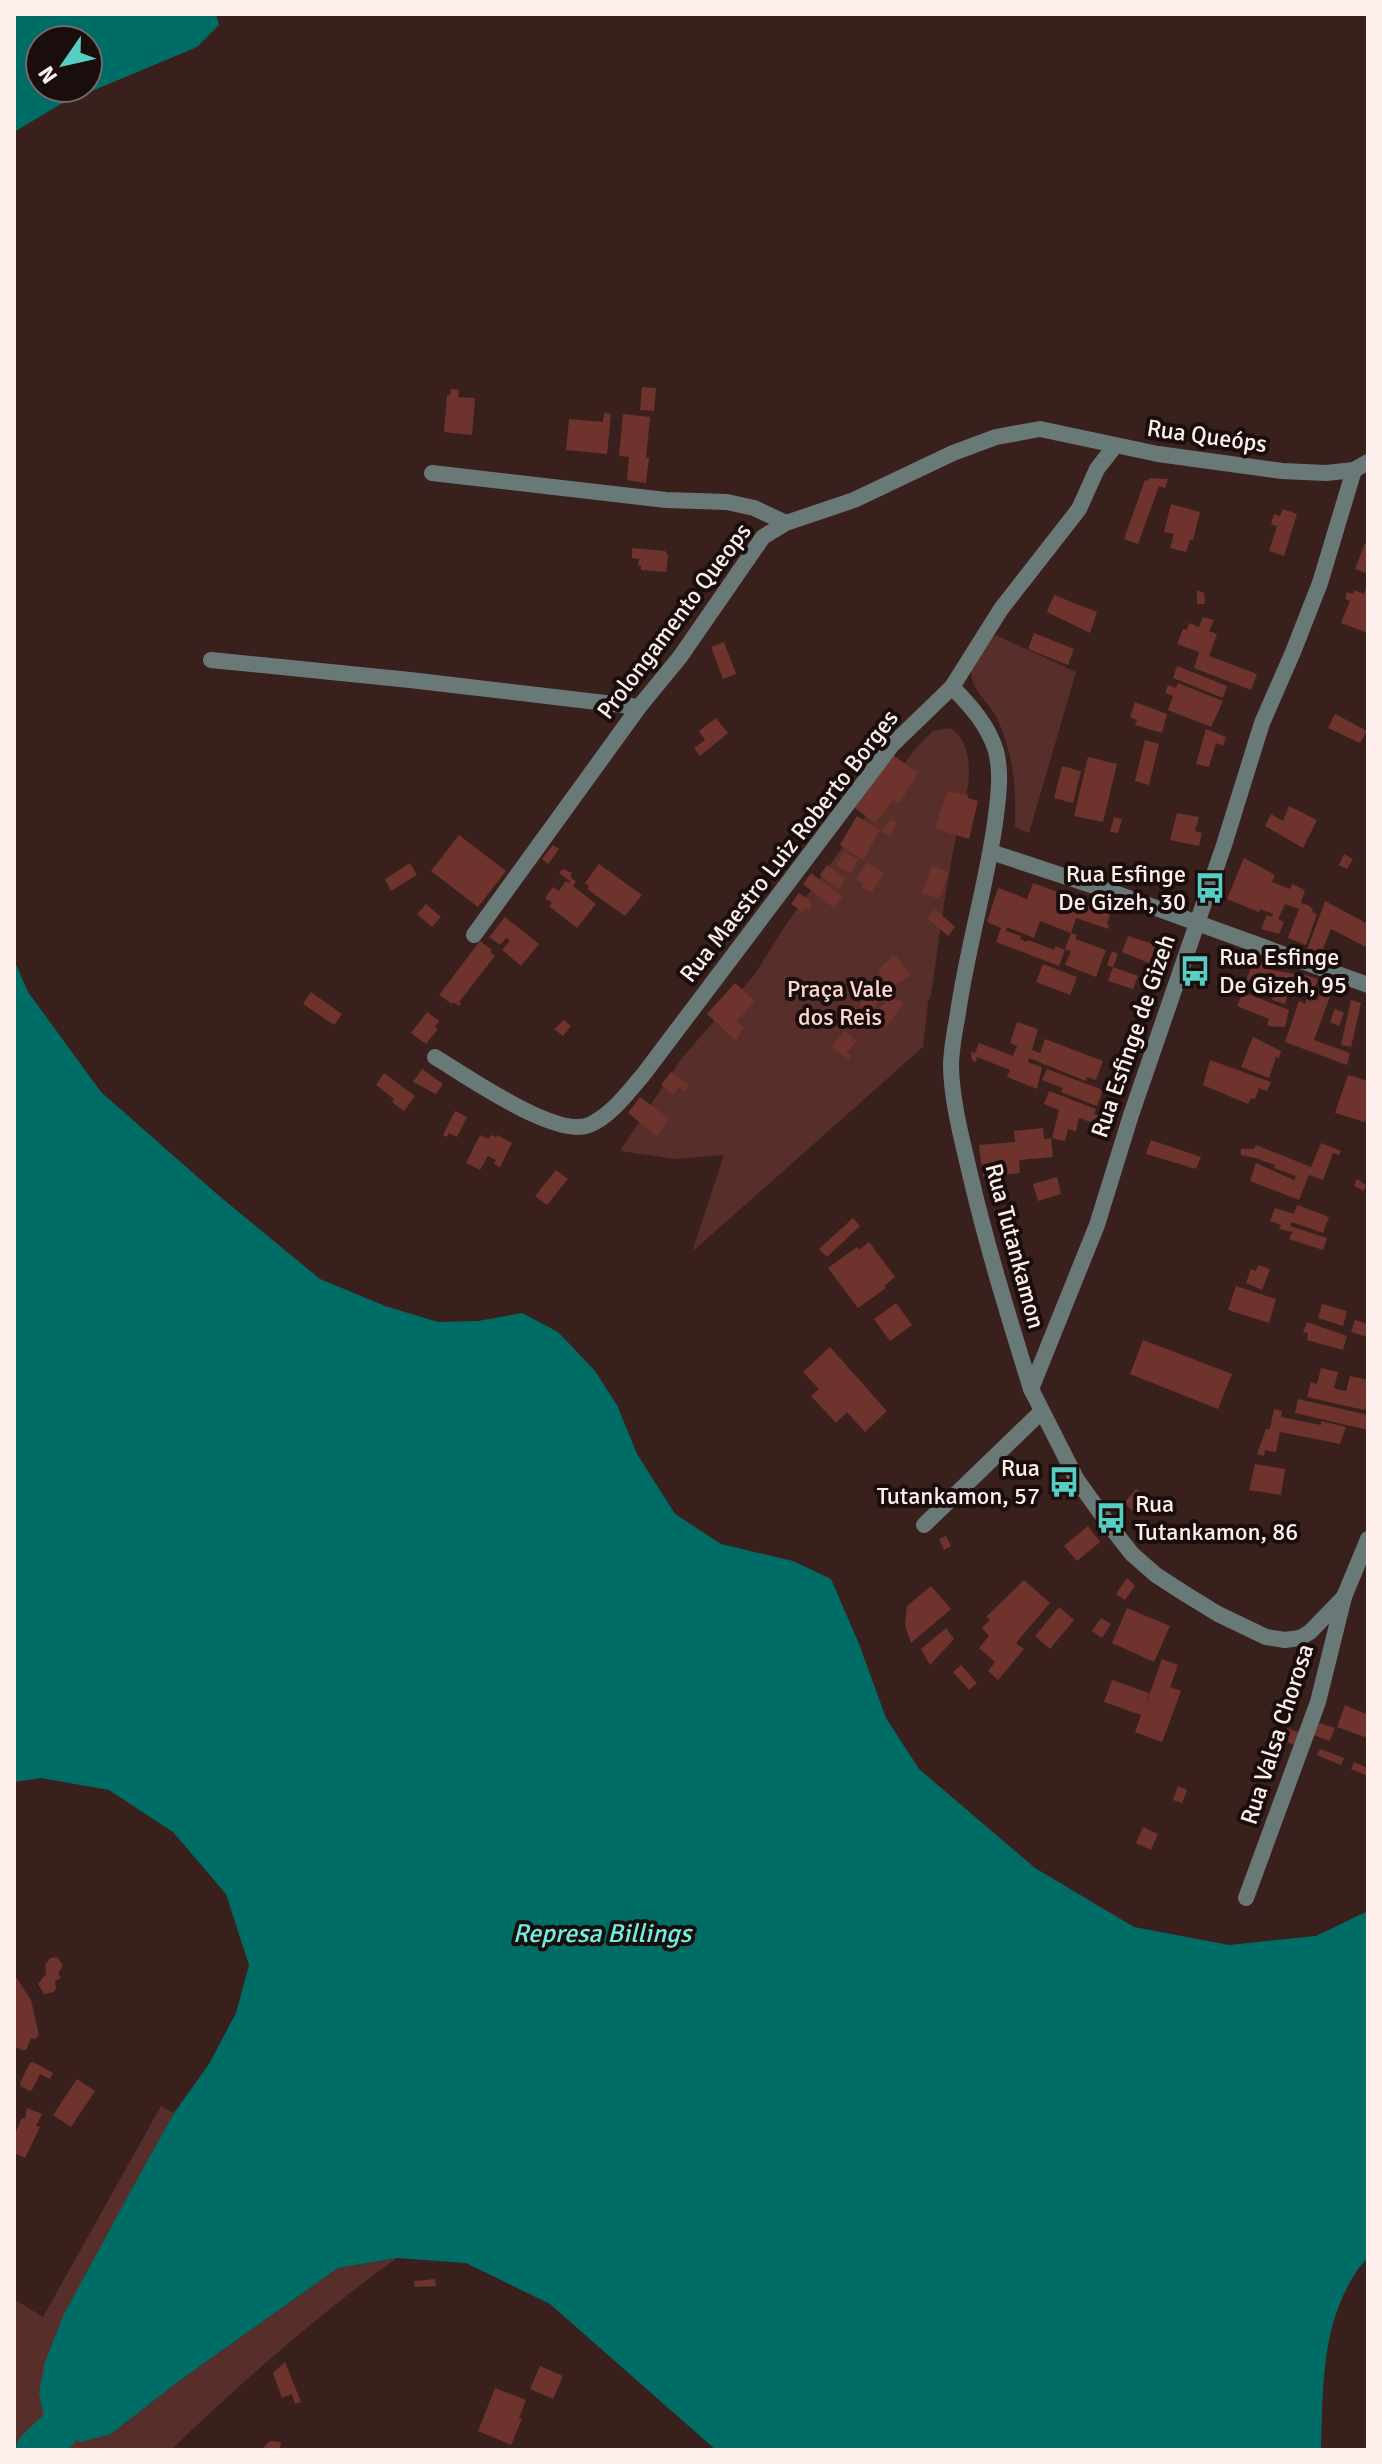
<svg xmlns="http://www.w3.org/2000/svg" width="1382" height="2464" viewBox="0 0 1382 2464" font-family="Signika,sans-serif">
<rect width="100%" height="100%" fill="#3a201d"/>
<g fill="#572e29">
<path d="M996 635 1076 672 1029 833 1015 827C1016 787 1014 756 997 718 989 702 971 691 971 670 971 659 981 646 986 637Z"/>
<path d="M950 728C965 737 969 754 969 771 969 794 961 814 956 837 945 889 939 942 931 994L928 1001 923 1047 692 1252 724 1155 675 1159 620 1151 682 1058 755 974 787 923 915 749 933 731Z"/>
<path d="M161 2106 174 2113 64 2314 111 2434 179 2381 338 2268 397 2258C316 2316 243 2381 171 2450H14V2299L43 2317Z"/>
</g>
<g fill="#006c66" fill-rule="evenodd">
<path d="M14 14H216L219 25 197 47 61 104 14 132ZM40 40H88V88H40Z"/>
<path d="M14 960 28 992 101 1092 218 1195 320 1279 385 1306 438 1322 478 1321 522 1313 558 1332 595 1371 617 1405 637 1454 675 1514 721 1544 793 1561 831 1579 859 1644 886 1718 919 1769 1035 1868 1134 1927 1229 1945 1316 1936 1368 1911V2259C1359 2265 1355 2274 1349 2284 1321 2335 1323 2393 1321 2450H716L550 2304 466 2263 397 2258 338 2268 179 2381 111 2434 81 2442 58 2430 44 2416 39 2393 45 2362 64 2314 129 2194 174 2113 209 2064 236 2013 249 1965 226 1894 173 1832 109 1790 41 1778 14 1782Z"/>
</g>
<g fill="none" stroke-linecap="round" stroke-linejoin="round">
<polyline stroke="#006c66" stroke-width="42" points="37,2450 58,2430"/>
</g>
<g fill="#6d332c">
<polygon points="642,387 656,388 654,411 640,410"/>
<polygon points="451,389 459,390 458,397 475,398 472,435 444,432 447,395 450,395"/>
<polygon points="604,413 611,414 607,454 566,450 569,419 603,422"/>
<polygon points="623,414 650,417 646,458 649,458 646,483 627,480 629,457 619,456"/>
<polygon points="1149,478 1168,479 1165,488 1159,486 1138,544 1124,539 1145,480 1148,481"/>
<polygon points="1171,504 1200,512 1193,540 1190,540 1186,552 1170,548 1174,534 1164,532"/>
<polygon points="1283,509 1297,514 1284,556 1269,551 1277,526 1271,524 1274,514 1280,516"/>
<polygon points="1365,543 1368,544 1368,574 1355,569"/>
<polygon points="632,548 665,551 668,555 666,572 641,570 641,566 638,566 639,559 632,558"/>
<polygon points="1368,580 1368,633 1341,623 1350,601 1345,599 1347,592 1353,594 1354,590 1364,594"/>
<polygon points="1197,590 1204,593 1205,604 1197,604"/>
<polygon points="1054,595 1097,612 1090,633 1047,612"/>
<polygon points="1203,617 1214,620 1209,631 1217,634 1209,656 1257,674 1251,690 1194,668 1199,652 1177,644 1183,629 1187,630 1189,623 1199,627"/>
<polygon points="1034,633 1074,649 1068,665 1028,649"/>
<polygon points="724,642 736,674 723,679 711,647"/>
<polygon points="1177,666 1227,686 1223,698 1173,678"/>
<polygon points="1178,683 1223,701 1211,727 1168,710 1173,696 1165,693 1168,685 1176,688"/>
<polygon points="1135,702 1167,714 1162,733 1135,725 1137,720 1130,717"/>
<polygon points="1335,714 1367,731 1360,743 1328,728"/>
<polygon points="716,718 728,733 700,756 694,748 705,740 699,731"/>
<polygon points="1206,729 1226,737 1223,746 1216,743 1209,767 1196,764"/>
<polygon points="1145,740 1159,744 1149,785 1135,781"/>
<polygon points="893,755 918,773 899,804 893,800 875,823 855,808"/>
<polygon points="1088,757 1117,764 1103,822 1074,816"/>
<polygon points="1062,766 1081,771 1073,803 1054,798"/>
<polygon points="947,791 968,795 968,798 978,801 969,839 935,829"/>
<polygon points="1289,806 1317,820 1303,848 1265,826 1271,814 1283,821"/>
<polygon points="1177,813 1199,817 1195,831 1202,833 1199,846 1170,840"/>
<polygon points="857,816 880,830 863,860 840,845"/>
<polygon points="1114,817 1122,819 1118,833 1110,832"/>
<polygon points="890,819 897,823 890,836 882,832"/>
<polygon points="459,835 506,871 478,907 431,871"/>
<polygon points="553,845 559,849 548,864 542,859"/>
<polygon points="844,852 858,859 851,873 836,866"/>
<polygon points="1344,854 1353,859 1347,869 1339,865"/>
<polygon points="1244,858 1275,875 1272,882 1290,889 1292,884 1305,890 1301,903 1308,905 1313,909 1312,912 1317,914 1306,945 1288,938 1299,909 1285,904 1278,919 1284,922 1279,934 1261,929 1267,915 1272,917 1273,914 1260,909 1259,912 1227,899"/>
<polygon points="867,862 884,873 872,892 861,888 863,884 856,879"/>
<polygon points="410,863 417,875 391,891 385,879"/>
<polygon points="599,864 642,895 625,916 587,889 589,886 585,883"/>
<polygon points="827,865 846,879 839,889 820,875"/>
<polygon points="932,866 949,872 939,899 922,893"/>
<polygon points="563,869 572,873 570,876 576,882 573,886 596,904 577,928 549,906 552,903 545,898 553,887 559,891 566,881 569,883 570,881 559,873"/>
<polygon points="811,873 843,897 834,908 803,884"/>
<polygon points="1033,883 1111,911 1107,924 1109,925 1108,929 1076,918 1071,933 1077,935 1075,939 1106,950 1096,977 1065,965 1071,951 1065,949 1071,933 1040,921 1034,938 1007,927 1006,931 1021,936 1020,939 1027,942 1028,940 1054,950 1056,946 1065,950 1059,966 996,942 1001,928 987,922 998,888 1027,899"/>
<polygon points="799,893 811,901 809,904 812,906 809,910 806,907 803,912 791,904"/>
<polygon points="1325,901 1368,924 1368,948 1331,929 1323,948 1342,954 1338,962 1307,950"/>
<polygon points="426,904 441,917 432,927 417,914"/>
<polygon points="935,909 955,927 948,936 927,918"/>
<polygon points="505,917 539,944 521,966 502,950 510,941 506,938 500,945 489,937"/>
<polygon points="1128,936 1156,945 1149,963 1122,952"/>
<polygon points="480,941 492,950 490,952 495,956 459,1002 461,1003 459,1006 453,1002 452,1004 439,995"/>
<polygon points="1112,951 1118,954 1113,967 1107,965"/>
<polygon points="893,955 895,957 896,956 911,975 890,989 878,971"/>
<polygon points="1254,959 1264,963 1262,968 1294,974 1285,1004 1272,1000 1274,992 1255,985 1255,990 1244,986"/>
<polygon points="1043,964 1077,977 1070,995 1036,982"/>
<polygon points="1113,967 1138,976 1133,989 1108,981"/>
<polygon points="1300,973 1318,979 1311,998 1317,1001 1322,987 1332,991 1314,1040 1350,1053 1347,1065 1285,1042 1299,1001 1305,1004 1307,998 1294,991"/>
<polygon points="735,983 755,1001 737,1021 744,1028 736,1041 707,1014"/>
<polygon points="873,987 884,994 870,1014 859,1006"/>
<polygon points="311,992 342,1014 334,1025 303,1004"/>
<polygon points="1243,992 1289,1010 1285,1027 1267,1026 1269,1019 1237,1006"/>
<polygon points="891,994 903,1004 886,1027 873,1017"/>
<polygon points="1351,1000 1361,1003 1351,1047 1341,1045"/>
<polygon points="1335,1009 1344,1013 1339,1026 1330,1022"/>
<polygon points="427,1012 439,1021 435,1027 438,1029 426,1044 411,1033"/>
<polygon points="564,1020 571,1026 563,1036 554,1029"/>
<polygon points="1017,1022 1038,1029 1032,1050 1040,1053 1045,1039 1103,1061 1096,1080 1087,1077 1086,1081 1029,1058 1028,1062 1042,1067 1037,1089 1007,1077 1010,1070 977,1057 976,1062 972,1060 971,1052 975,1053 979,1043 1013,1056 1017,1046 1010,1043"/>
<polygon points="845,1031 857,1041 847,1052 852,1056 848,1060 831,1046"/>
<polygon points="1253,1037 1281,1051 1279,1058 1276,1057 1269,1078 1241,1067"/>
<polygon points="1210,1060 1271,1082 1267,1091 1259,1088 1255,1099 1251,1098 1248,1104 1203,1085"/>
<polygon points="422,1069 443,1084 436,1094 413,1082"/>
<polygon points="1047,1069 1103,1090 1097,1106 1061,1092 1063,1088 1042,1080"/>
<polygon points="671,1072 689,1085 685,1092 679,1087 673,1095 661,1085"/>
<polygon points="384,1073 415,1096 404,1111 392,1102 394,1099 376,1085"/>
<polygon points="1348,1075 1368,1081 1368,1123 1335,1113"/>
<polygon points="1049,1091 1096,1109 1094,1114 1105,1118 1102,1126 1079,1118 1076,1131 1068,1129 1065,1141 1052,1138 1059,1110 1044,1104"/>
<polygon points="640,1097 669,1119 657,1136 628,1113"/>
<polygon points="455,1111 467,1117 457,1137 449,1133 447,1137 443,1135"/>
<polygon points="1043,1128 1044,1139 1051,1138 1053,1157 1019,1160 1020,1173 983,1177 979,1145 1015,1142 1014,1131"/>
<polygon points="480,1135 489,1139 491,1135 496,1137 497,1135 512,1143 500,1167 494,1164 496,1160 488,1156 480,1170 466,1163"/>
<polygon points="1151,1140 1201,1157 1196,1169 1146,1154"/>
<polygon points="1321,1143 1341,1151 1339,1155 1333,1153 1323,1180 1309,1175 1299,1200 1250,1181 1256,1163 1294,1180 1296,1176 1274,1168 1275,1165 1255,1158 1241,1155 1241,1149 1254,1149 1256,1145 1311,1167"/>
<polygon points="556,1170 568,1179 547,1205 535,1196"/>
<polygon points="1057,1177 1061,1194 1038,1201 1033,1184"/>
<polygon points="1357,1179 1366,1185 1364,1191 1354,1186"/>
<polygon points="1297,1205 1329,1217 1323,1233 1292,1222 1290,1226 1327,1238 1323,1250 1289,1239 1292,1232 1279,1229 1281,1225 1270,1221 1275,1208 1294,1214"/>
<polygon points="853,1218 860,1226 827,1257 819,1249"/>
<polygon points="869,1242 895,1277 884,1286 886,1288 858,1308 828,1268 857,1247 859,1250"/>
<polygon points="1258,1265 1270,1269 1262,1290 1246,1283 1251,1269 1256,1271"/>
<polygon points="1236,1286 1276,1299 1269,1323 1228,1310"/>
<polygon points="896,1303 912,1325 890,1341 874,1319"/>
<polygon points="1322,1304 1347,1311 1343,1326 1318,1318"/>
<polygon points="1355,1320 1368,1324 1368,1337 1351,1332"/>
<polygon points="1307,1322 1347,1336 1343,1350 1307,1340 1308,1333 1303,1332"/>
<polygon points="1143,1340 1232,1374 1218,1409 1130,1374"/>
<polygon points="830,1347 887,1411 865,1432 847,1412 836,1423 811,1396 819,1389 803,1372"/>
<polygon points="1321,1368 1338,1372 1334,1388 1341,1390 1346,1391 1350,1376 1368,1380 1368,1407 1364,1410 1307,1397 1311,1382 1317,1384"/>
<polygon points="1298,1399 1368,1415 1368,1430 1295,1413"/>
<polygon points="1274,1409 1282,1411 1281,1417 1321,1425 1321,1421 1346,1427 1340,1444 1280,1432 1276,1452 1265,1450 1264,1456 1257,1454 1266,1429 1270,1429"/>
<polygon points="1255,1464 1285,1469 1281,1495 1249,1490"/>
<polygon points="1136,1489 1149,1499 1145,1505 1141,1502 1133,1511 1124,1503"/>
<polygon points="1088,1526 1100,1542 1077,1561 1064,1546"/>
<polygon points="946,1536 951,1546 944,1550 939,1539"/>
<polygon points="1127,1578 1135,1586 1125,1600 1116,1594"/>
<polygon points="1024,1580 1050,1603 1016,1643 1024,1649 998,1680 988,1671 995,1662 979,1648 989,1636 982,1628 990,1620 986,1617"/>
<polygon points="931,1586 951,1609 911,1643 905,1626 907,1606"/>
<polygon points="1059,1607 1074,1620 1050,1649 1035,1636"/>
<polygon points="1127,1608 1170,1626 1154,1662 1112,1643"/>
<polygon points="1101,1618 1111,1624 1102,1638 1092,1631"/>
<polygon points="946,1628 954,1639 930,1665 921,1649"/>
<polygon points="1162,1659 1178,1665 1170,1687 1181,1691 1162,1742 1135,1732 1141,1715 1104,1702 1112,1680 1149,1693 1145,1707"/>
<polygon points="961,1665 977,1683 969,1690 953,1672"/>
<polygon points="1345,1705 1368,1715 1368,1738 1337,1727"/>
<polygon points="1319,1723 1335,1728 1330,1741 1314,1735"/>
<polygon points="1287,1728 1304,1734 1299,1747 1282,1740"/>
<polygon points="1320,1749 1344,1758 1341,1765 1317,1755"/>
<polygon points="1354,1762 1368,1768 1368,1776 1351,1769"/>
<polygon points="1178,1786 1187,1790 1182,1803 1173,1800"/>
<polygon points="1143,1827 1158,1834 1151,1850 1136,1843"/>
<polygon points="57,1957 63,1965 58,1974 61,1978 55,1981 56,1988 54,1992 44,1994 38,1984 46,1974 45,1965 50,1958"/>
<polygon points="14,1974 31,2000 39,2035 35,2039 31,2038 26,2050 22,2050 14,2047"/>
<polygon points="33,2062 53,2073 50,2079 40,2074 32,2090 29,2091 21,2086 20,2083 30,2063"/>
<polygon points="77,2079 95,2091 71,2127 53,2115"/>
<polygon points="27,2108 42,2114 36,2126 40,2127 25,2158 14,2153 14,2136 22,2118 25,2119"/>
<polygon points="435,2279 436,2286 415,2287 414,2281"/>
<polygon points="285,2362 301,2402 295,2404 292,2394 282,2398 273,2373"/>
<polygon points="540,2366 563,2376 553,2399 530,2389"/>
<polygon points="495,2388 526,2400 519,2418 522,2419 511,2445 478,2431"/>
<polygon points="270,2441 281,2442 280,2448 261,2450"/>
</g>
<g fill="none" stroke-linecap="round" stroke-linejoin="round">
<g stroke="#697977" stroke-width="16">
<polyline points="432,473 666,500 727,502 754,508 786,523"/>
<polyline points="211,660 410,680 639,707"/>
<path d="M952 687C970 705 988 725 996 751 1002 774 998 800 995 823 986 887 967 949 958 1013 955 1030 951 1049 951 1067 952 1103 962 1139 970 1174 987 1247 1009 1318 1031 1389L1077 1480 1107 1522 1132 1554 1156 1575 1187 1595 1218 1614 1266 1637 1285 1640 1300 1638 1310 1632 1344 1597"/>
<polyline points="991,852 1112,892 1368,985"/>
<polyline points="474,935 639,707 680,657 763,537 786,523 854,500 953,453 996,437 1040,429 1158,454 1282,471 1326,473 1354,470 1368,462"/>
<path d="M435 1057C465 1075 556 1139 589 1125 611 1116 628 1092 643 1075L892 745 952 687 1001 609 1079 509 1097 469 1115 446"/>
<polyline points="1031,1389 1097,1225 1131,1115 1224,845 1262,723 1293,652 1320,583 1354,470"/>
<polyline points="924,1525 1041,1412"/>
<polyline points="1246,1898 1318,1702 1344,1597 1368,1539"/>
</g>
</g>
<defs>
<symbol id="bus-bare" viewBox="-9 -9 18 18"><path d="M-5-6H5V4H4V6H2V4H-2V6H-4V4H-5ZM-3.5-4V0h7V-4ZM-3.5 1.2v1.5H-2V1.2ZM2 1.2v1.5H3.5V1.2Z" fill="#55cec4" stroke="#190e0c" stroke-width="2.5" paint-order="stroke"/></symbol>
</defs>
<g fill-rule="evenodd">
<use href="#bus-bare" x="1188" y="866" width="44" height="44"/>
<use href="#bus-bare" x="1173" y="949" width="44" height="44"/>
<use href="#bus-bare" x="1042" y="1460" width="44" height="44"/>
<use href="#bus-bare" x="1089" y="1496" width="44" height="44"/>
</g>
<g text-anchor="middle" stroke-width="8" stroke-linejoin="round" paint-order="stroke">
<g font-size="24" fill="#feefed" stroke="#190e0c">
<text transform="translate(1207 436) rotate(8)" y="8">Rua Queóps</text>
<text transform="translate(674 621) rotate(-53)" y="8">Prolongamento Queops</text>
<text transform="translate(789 846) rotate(-52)" y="8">Rua Maestro Luiz Roberto Borges</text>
<text transform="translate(1133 1036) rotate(-71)" y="8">Rua Esfinge de Gizeh</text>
<text transform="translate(1015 1246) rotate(75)" y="8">Rua Tutankamon</text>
<text transform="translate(1277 1734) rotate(-72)" y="8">Rua Valsa Chorosa</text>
</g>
<g font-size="24" fill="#feefed" stroke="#190e0c" text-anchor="end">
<text x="1186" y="882">Rua Esfinge<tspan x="1186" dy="28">De Gizeh, 30</tspan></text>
<text x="1219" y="965" text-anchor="start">Rua Esfinge<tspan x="1219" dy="28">De Gizeh, 95</tspan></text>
<text x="1040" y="1476">Rua<tspan x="1040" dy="28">Tutankamon, 57</tspan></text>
<text x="1135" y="1512" text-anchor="start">Rua<tspan x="1135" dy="28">Tutankamon, 86</tspan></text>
</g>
<g font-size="24" fill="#fed6d0" stroke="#190e0c">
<text x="840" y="997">Praça Vale<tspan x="840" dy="28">dos Reis</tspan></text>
</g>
<g font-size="26" font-style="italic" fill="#70efe5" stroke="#190e0c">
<text x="602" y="1942">Represa Billings</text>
</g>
</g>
<rect width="1382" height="2464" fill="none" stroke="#feefed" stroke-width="32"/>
<g transform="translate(64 64) rotate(236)"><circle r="38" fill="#190e0c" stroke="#756866" stroke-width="2"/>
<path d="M0-6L14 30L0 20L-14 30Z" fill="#55cec4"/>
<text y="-12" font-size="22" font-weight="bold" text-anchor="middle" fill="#feefed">N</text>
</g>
</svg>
